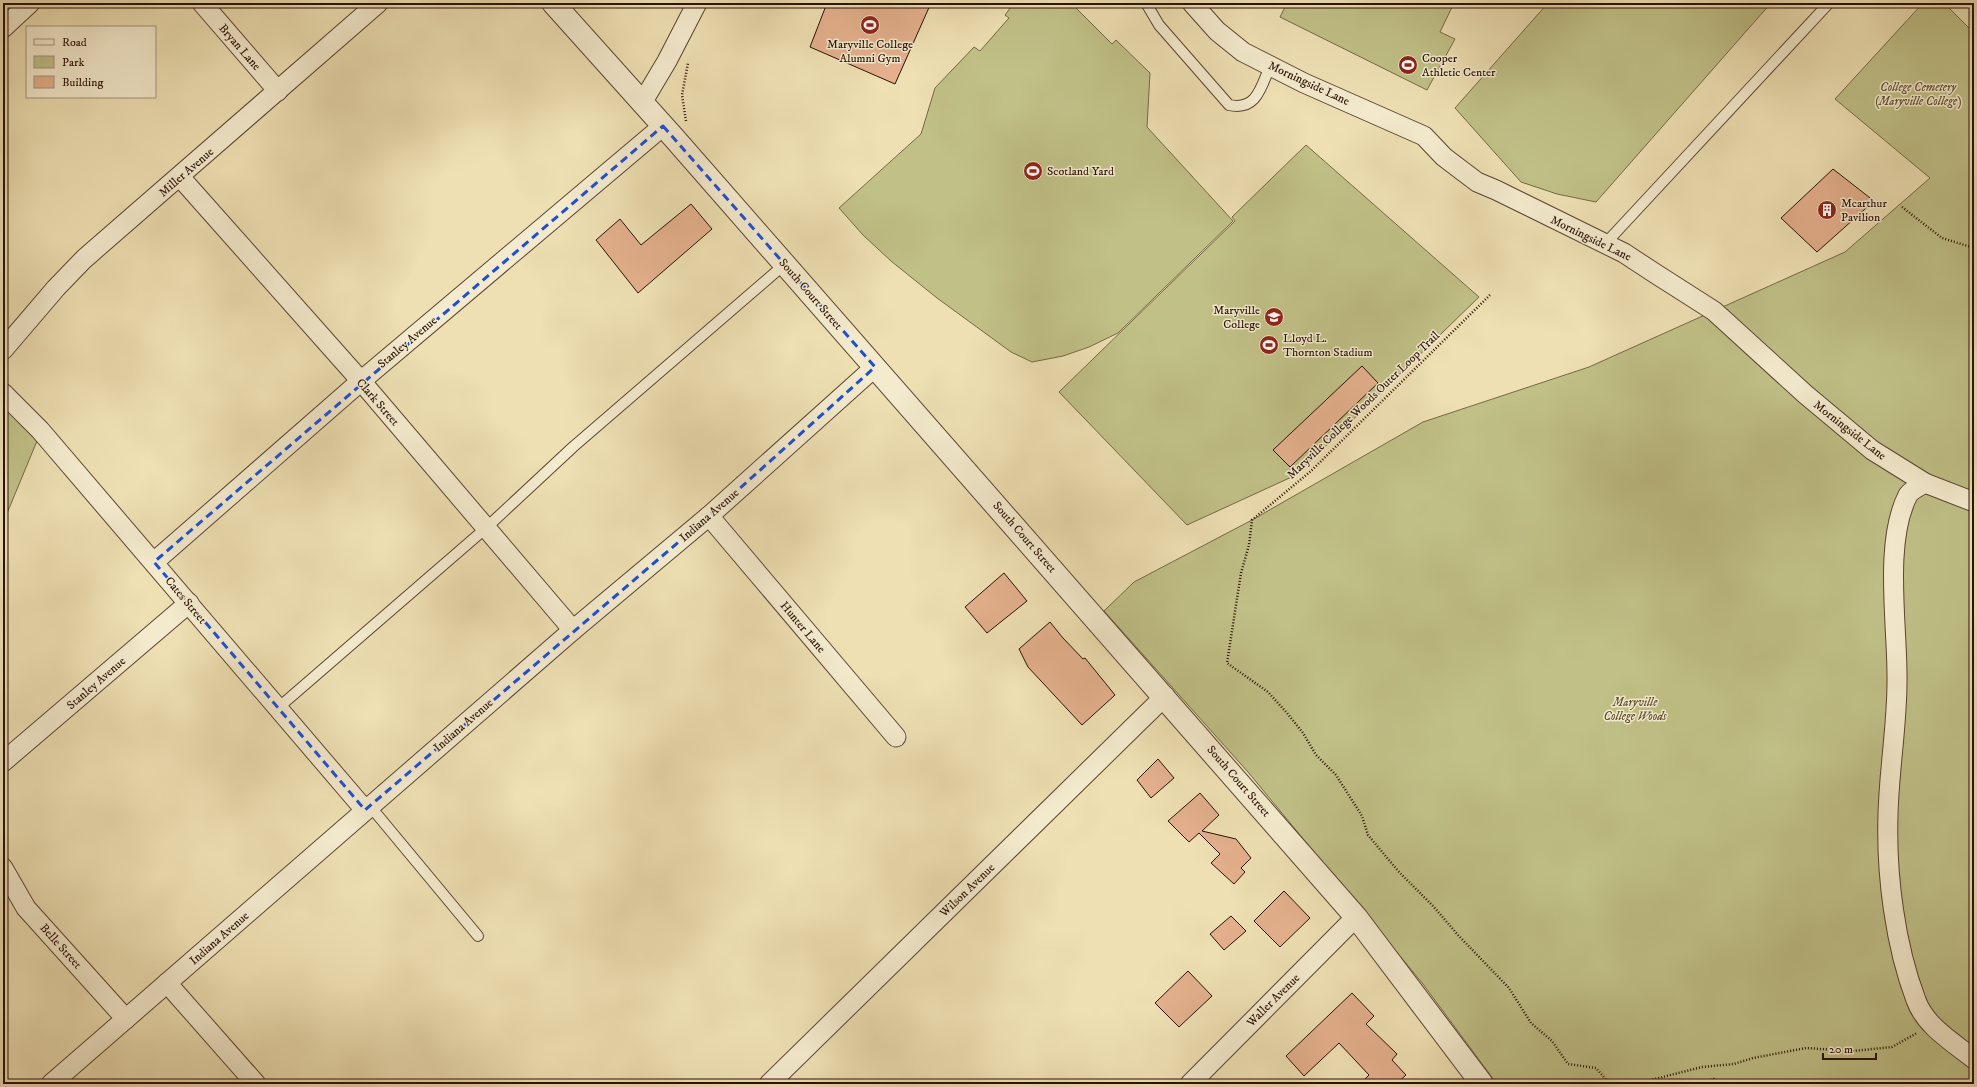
<svg xmlns="http://www.w3.org/2000/svg" width="1977" height="1087" viewBox="0 0 1977 1087" font-family="'IM FELL DW Pica',serif">
<rect width="100%" height="100%" fill="#eee0b3"/>
<filter id="stains"><feTurbulence type="fractalNoise" baseFrequency=".005" numOctaves="4"/><feColorMatrix values="0 0 0 0 .2 0 0 0 0 .09 0 0 0 0 .02 0 0 0 .5 -.17"/></filter>
<radialGradient id="worn" r=".72"><stop offset=".6" stop-color="#630" stop-opacity="0"/><stop offset="1" stop-color="#630" stop-opacity=".3"/></radialGradient>
<g fill="#c0c087" stroke="#756846">
<polygon points="1014,3 1078,3 1075,7 1112,44 1116,40 1150,73 1147,127 1233,221 1118,333 1089,347 1063,356 1032,362 1011,352 937,298 891,261 863,235 839,208 921,134 935,88 974,47 980,51 1009,18 1005,15"/>
<polygon points="1287,3 1454,3 1440,32 1455,39 1427,90 1280,17"/>
<polygon points="1548,3 1771,3 1596,202 1557,194 1521,182 1455,108"/>
<polygon points="1923,3 1944,3 1974,33 1974,156 1971,158 1974,157 1974,1084 1497,1084 1423,984 1248,772 1104,611 1134,582 1252,520 1423,422 1589,367 1845,252 1930,178 1835,99"/>
<polygon points="1306,145 1479,297 1296,475 1187,525 1059,392 1235,221 1232,217"/>
<polygon points="3,404 37,441 3,523"/>
</g>
<g fill="#e4b08d" stroke="#2a1006">
<polygon points="827,3 931,3 895,84 810,47"/>
<polygon points="1833,169 1874,201 1817,252 1781,218"/>
<polygon points="691,204 712,229 638,293 596,240 620,219 641,245"/>
<polygon points="1362,366 1378,383 1290,467 1273,450"/>
<polygon points="1004,573 1027,601 987,633 965,607"/>
<polygon points="1050,622 1063,638 1083,659 1085,658 1115,695 1082,725 1028,667 1019,649"/>
<polygon points="1158,759 1174,778 1151,798 1137,780"/>
<polygon points="1200,793 1219,815 1202,831 1236,839 1251,858 1241,868 1245,872 1234,884 1211,863 1220,854 1199,833 1189,842 1168,821"/>
<polygon points="1284,891 1310,918 1280,947 1254,921"/>
<polygon points="1231,916 1246,931 1224,950 1210,934"/>
<polygon points="1188,971 1212,996 1179,1027 1155,1003"/>
<polygon points="1352,993 1374,1016 1366,1024 1397,1054 1392,1060 1406,1075 1396,1084 1360,1084 1369,1075 1339,1043 1304,1076 1286,1056"/>
</g>
<g fill="none" stroke-linecap="round" stroke-linejoin="round">
<defs>
<g id="service">
<path d="M1146 3 1159 25 1229 105C1257 111 1261 87 1270 66"/>
<polyline points="1605,244 1829,3"/>
<polyline points="278,708 486,528 573,447 785,264"/>
<polyline points="370,806 478,936"/>
</g>
<g id="minor">
<polyline points="202,3 278,91"/>
<polyline points="1192,3 1217,31 1243,52 1304,83 1424,136 1444,157 1477,182 1496,190 1624,253 1656,274 1714,311 1805,394 1872,450 1925,483 1974,502"/>
<polyline points="3,28 30,3"/>
<polyline points="642,103 667,61 697,3"/>
<polyline points="180,177 361,381 573,630"/>
<polyline points="3,350 56,288 84,259 378,3"/>
<polyline points="3,393 40,430 365,810"/>
<path d="M1925 483C1920 486 1911 490 1908 495 1883 543 1898 628 1897 682 1897 726 1889 770 1888 815 1886 874 1895 945 1916 1000 1925 1026 1954 1043 1974 1059"/>
<polyline points="709,516 896,737"/>
<polyline points="154,562 361,381 663,126"/>
<polyline points="3,762 189,603"/>
<polyline points="3,868 26,908 126,1019"/>
<polyline points="167,983 256,1084"/>
<polyline points="51,1084 573,630 709,516 875,367"/>
<polyline points="769,1084 1165,696"/>
<polyline points="1190,1084 1356,917"/>
</g>
<polyline id="tertiary" points="553,3 675,139 1356,917 1482,1084"/>
</defs>
<use href="#service" stroke="#5b4431" stroke-width="12"/>
<use href="#minor" stroke="#5b4431" stroke-width="21"/>
<use href="#tertiary" stroke="#5b4431" stroke-width="24"/>
<g stroke="#2a1006" stroke-width="2.5" stroke-dasharray="1 2" stroke-linecap="butt">
<polyline points="686,121 682,95 688,63"/>
<polyline points="1902,207 1942,238 1974,248"/>
<polyline points="1490,295 1311,471 1252,520 1249,545 1241,573 1227,663 1268,692 1287,713 1303,733 1316,755 1336,775 1362,816 1368,835 1399,872 1433,906 1458,935 1509,988 1531,1023 1552,1041 1568,1064 1596,1068 1609,1083 1613,1084"/>
<polyline points="1648,1081 1687,1084"/>
<polyline points="1635,1084 1702,1067 1734,1064 1753,1058 1806,1048 1853,1051 1892,1047 1917,1033"/>
<polyline points="1696,1084 1714,1079 1725,1084"/>
</g>
<use href="#service" stroke="#f4ebce" stroke-width="10"/>
<use href="#minor" stroke="#f4ebce" stroke-width="19"/>
<use href="#tertiary" stroke="#f4ebce" stroke-width="22"/>
</g>
<path fill="none" stroke="#1d4ed8" stroke-width="3" stroke-dasharray="8 5" stroke-linejoin="round" d="M663 126 875 367 709 516 365 810 154 562Z"/>
<defs>
<symbol id="stadium-disc" viewBox="-11 -11 22 22"><circle r="9.5" fill="#8f2418" stroke="#f4ebce"/><path d="M0-5a6.5 5 0 1 0 0 10a6.5 5 0 1 0 0-10ZM-3.5-1.8h7v3.6h-7Z" fill="#fff"/></symbol>
<symbol id="building-disc" viewBox="-11 -11 22 22"><circle r="9.5" fill="#8f2418" stroke="#f4ebce"/><path d="M-4-6H4V6H1V3H-1V6H-4ZM-2.5-4.3h1.7v1.8h-1.7ZM.8-4.3h1.7v1.8H.8ZM-2.5-1h1.7V.8h-1.7ZM.8-1h1.7V.8H.8Z" fill="#fff"/></symbol>
<symbol id="university-disc" viewBox="-11 -11 22 22"><circle r="9.5" fill="#8f2418" stroke="#f4ebce"/><path d="M0-5L7-2L0 1L-7-2ZM-4 1L0 2.5L4 1V4Q0 6-4 4Z" fill="#fff"/></symbol>
</defs>
<g fill-rule="evenodd">
<use href="#stadium-disc" x="859" y="14" width="22" height="22"/>
<use href="#stadium-disc" x="1397" y="54" width="22" height="22"/>
<use href="#stadium-disc" x="1022" y="160" width="22" height="22"/>
<use href="#building-disc" x="1816" y="199" width="22" height="22"/>
<use href="#university-disc" x="1263" y="306" width="22" height="22"/>
<use href="#stadium-disc" x="1258" y="334" width="22" height="22"/>
</g>
<g text-anchor="middle" stroke-width="3" stroke-linejoin="round" paint-order="stroke">
<g font-size="12" fill="#2a1006" stroke="#f4ebce" text-anchor="start">
<text x="870" y="48" text-anchor="middle">Maryville College<tspan x="870" dy="14">Alumni Gym</tspan></text>
<text x="1422" y="62">Cooper<tspan x="1422" dy="14">Athletic Center</tspan></text>
<text x="1047" y="175">Scotland Yard</text>
<text x="1841" y="207">Mcarthur<tspan x="1841" dy="14">Pavilion</tspan></text>
<text x="1260" y="314" text-anchor="end">Maryville<tspan x="1260" dy="14">College</tspan></text>
<text x="1283" y="342">Lloyd L.<tspan x="1283" dy="14">Thornton Stadium</tspan></text>
</g>
<g font-size="12" fill="#2a1006" stroke="#f4ebce">
<text transform="translate(240 47) rotate(49)" y="4">Bryan Lane</text>
<text transform="translate(1309 83) rotate(25)" y="4">Morningside Lane</text>
<text transform="translate(186 172) rotate(-41)" y="4">Miller Avenue</text>
<text transform="translate(1591 238) rotate(26)" y="4">Morningside Lane</text>
<text transform="translate(811 294) rotate(49)" y="4">South Court Street</text>
<text transform="translate(407 342) rotate(-40)" y="4">Stanley Avenue</text>
<text transform="translate(378 402) rotate(49)" y="4">Clark Street</text>
<text transform="translate(1363 405) rotate(-44)" y="4">Maryville College Woods Outer Loop Trail</text>
<text transform="translate(1850 430) rotate(38)" y="4">Morningside Lane</text>
<text transform="translate(709 515) rotate(-41)" y="4">Indiana Avenue</text>
<text transform="translate(1025 537) rotate(49)" y="4">South Court Street</text>
<text transform="translate(186 600) rotate(50)" y="4">Cates Street</text>
<text transform="translate(803 627) rotate(50)" y="4">Hunter Lane</text>
<text transform="translate(96 683) rotate(-41)" y="4">Stanley Avenue</text>
<text transform="translate(463 725) rotate(-41)" y="4">Indiana Avenue</text>
<text transform="translate(1239 781) rotate(49)" y="4">South Court Street</text>
<text transform="translate(967 890) rotate(-44)" y="4">Wilson Avenue</text>
<text transform="translate(219 938) rotate(-41)" y="4">Indiana Avenue</text>
<text transform="translate(61 946) rotate(48)" y="4">Belle Street</text>
<text transform="translate(1273 1000) rotate(-45)" y="4">Waller Avenue</text>
</g>
<g font-size="12" font-style="italic" fill="#5e4e33" stroke="#f4ebce">
<text x="1918" y="91">College Cemetery<tspan x="1918" dy="14">(Maryville College)</tspan></text>
<text x="1635" y="706">Maryville<tspan x="1635" dy="14">College Woods</tspan></text>
</g>
</g>
<rect width="1977" height="1087" fill="none" stroke="#eee0b3" stroke-width="16"/>
<rect x="4" y="4" width="1969" height="1079" fill="none" stroke="#2a1006" stroke-width="2"/>
<rect x="8" y="8" width="1961" height="1071" fill="none" stroke="#2a1006"/>
<rect x="26" y="26" width="130" height="72" fill="#f4ebce" stroke="#a3937e"/>
<rect x="34" y="39" width="20" height="6" fill="#f4ebce" stroke="#a3937e"/>
<text x="62" y="46" font-size="12" fill="#2a1006">Road</text>
<rect x="34" y="56" width="20" height="12" fill="#c0c087" stroke="#a3937e"/>
<text x="62" y="66" font-size="12" fill="#2a1006">Park</text>
<rect x="34" y="76" width="20" height="12" fill="#e4b08d" stroke="#a3937e"/>
<text x="62" y="86" font-size="12" fill="#2a1006">Building</text>
<path d="M1823 1053v6h53v-6" fill="none" stroke="#2a1006" stroke-width="2"/>
<text x="1829" y="1053" font-size="12" fill="#2a1006" stroke="#f4ebce" stroke-width="3" paint-order="stroke">20 m</text>
<rect width="100%" height="100%" filter="url(#stains)"/>
<rect width="100%" height="100%" fill="url(#worn)"/>
</svg>
